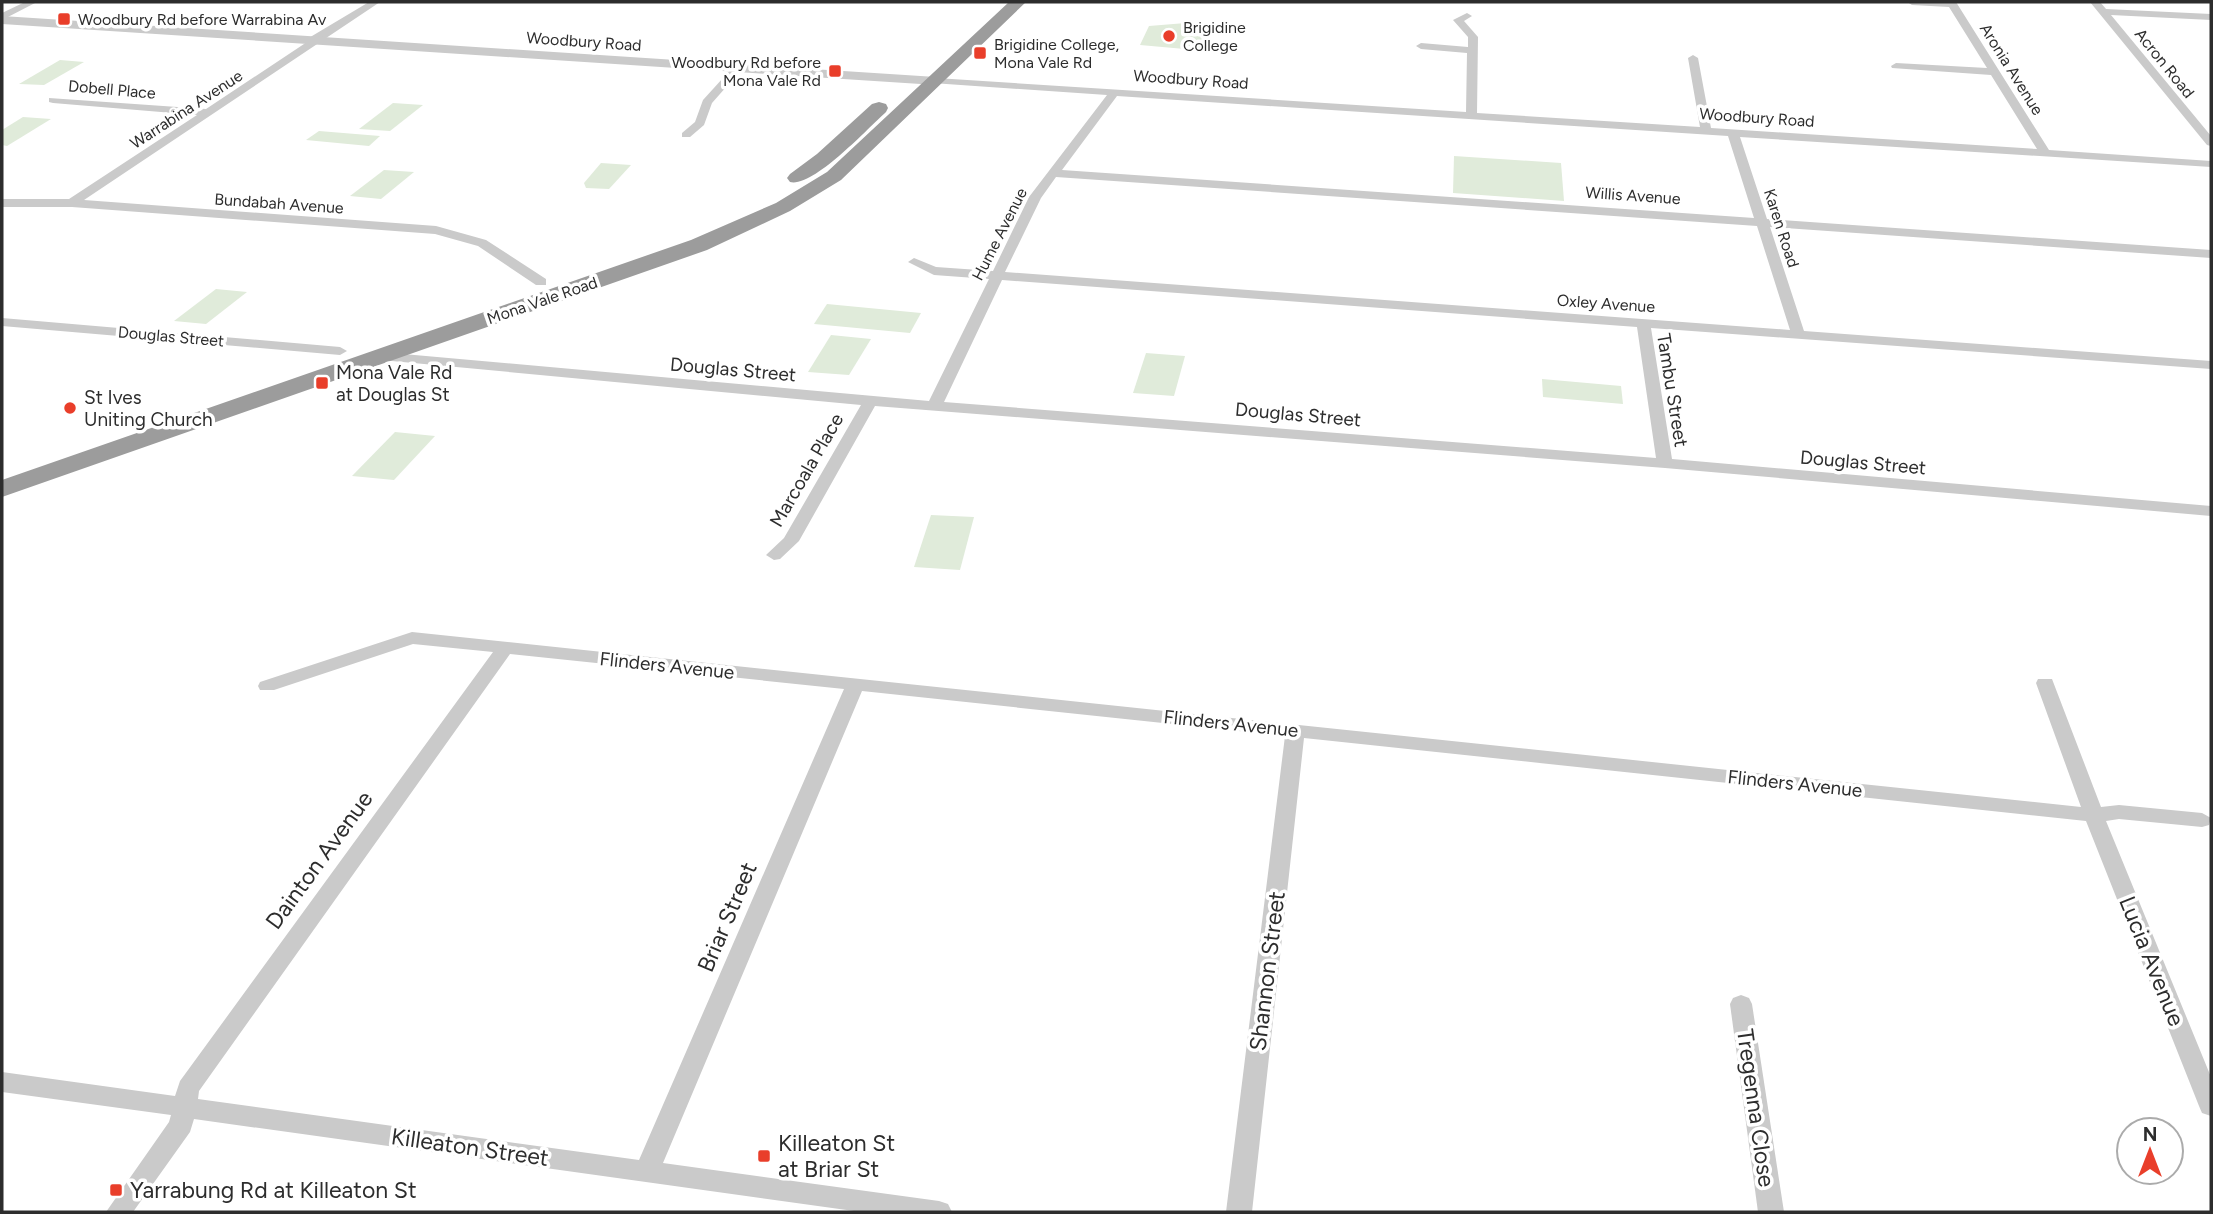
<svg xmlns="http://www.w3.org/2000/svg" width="2213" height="1214" viewBox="0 0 2213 1214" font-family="Figtree,sans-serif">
<rect width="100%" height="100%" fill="#fff"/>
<g fill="#e0ebda">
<polygon points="1198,22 1218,23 1212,27 1195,25 1190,29 1207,32 1205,41 1207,51 1140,45 1149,26"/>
<polygon points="60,60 84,62 44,85 19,84"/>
<polygon points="393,103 423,105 390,131 359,129"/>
<polygon points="23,117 51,119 7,146 2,145 2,130"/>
<polygon points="319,131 380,136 369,146 306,140"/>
<polygon points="1454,156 1561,163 1564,201 1453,193"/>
<polygon points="601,163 631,165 609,189 586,188 584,183"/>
<polygon points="384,170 414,172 381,199 350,196"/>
<polygon points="216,289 247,292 206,324 174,321"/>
<polygon points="827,304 921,313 910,333 814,324"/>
<polygon points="831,335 871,339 849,375 808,372"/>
<polygon points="1146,353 1185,356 1174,396 1133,393"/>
<polygon points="1542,379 1621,386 1623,404 1543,397"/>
<polygon points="395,432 435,436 394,480 352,476"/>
<polygon points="931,515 974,517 960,570 914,567"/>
</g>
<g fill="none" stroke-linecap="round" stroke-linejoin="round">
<g fill="#cacaca" fill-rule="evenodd">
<polygon points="25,2 37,2 2,20 2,13"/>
<polygon points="369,2 380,2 84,200 436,226 486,240 546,279 546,285 536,285 478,246 435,234 72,207 2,207 2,199 69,199 197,115 53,103 49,102 49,98 206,109 307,42 307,39"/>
<path d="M1907 2H1956L2049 150 2211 161V167L1740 137 1767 219 2211 250V258L1770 227 1804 331 2211 361V369L1651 328 1672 459 2211 506V516L1665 468 875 406 799 541 780 559 774 560 766 555 784 538 861 405 381 360 374 356 381 352 929 401 989 279 934 275 908 262 914 258 936 267 993 271 1029 197 1107 95 932 83V79L936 78 1466 112 1467 53 1421 49 1416 46 1421 43 1468 47V37L1453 20 1467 13 1472 16 1464 21 1478 37 1477 113 1700 127 1688 58 1693 55 1698 58 1711 128 2037 149 1991 75 1892 68 1891 66 1896 63 1987 68 1949 7 1912 5ZM1117 96 1728 136 1754 218 1062 170ZM1056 177 1757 226 1790 330 1005 272 1041 198ZM1002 280 1637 327 1656 458 944 402Z"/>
<polygon points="2090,2 2100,2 2106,9 2211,14 2211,20 2111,15 2211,136 2211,146 2207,145"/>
<polygon points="733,67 742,69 712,103 704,125 690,137 682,137 682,133 695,122 703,100"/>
<polygon points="2,318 340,347 347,351 340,355 2,326"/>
<path d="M412 632 2081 807 2036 683 2038 679H2052L2101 807 2119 805 2202 813 2211 818 2209 825 2202 827 2119 819 2106 821 2211 1077V1116L2202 1113 2199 1106 2086 821 1304 738 1252 1212H1226L1285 736 862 691 663 1163 939 1201 948 1204 952 1212H861L194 1119 190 1132 133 1212H106L169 1122 171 1115 2 1092V1072L175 1096 180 1081 493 652 413 644 274 690H260L258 686 260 682ZM510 654 844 689 639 1160 198 1099 199 1091Z"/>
<polygon points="1741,995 1749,998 1752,1004 1784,1212 1758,1212 1730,1004 1733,998"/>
</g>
<polygon fill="#cacaca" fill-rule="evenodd" points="2,16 936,77 943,81 936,85 2,24"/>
<g fill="#9c9c9c" fill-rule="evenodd">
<polygon points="1009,2 1026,2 841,180 790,211 707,250 2,497 2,480 691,240 776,203 827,172"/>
<path d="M879 102 886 104 888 108 886 112C867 129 813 188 790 182L787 178 790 174 817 154 872 104Z"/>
</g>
</g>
<g fill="#e93e2a" stroke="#fff" stroke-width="2.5">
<rect x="57" y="12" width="14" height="14" rx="3.5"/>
<circle cx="1169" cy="36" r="7"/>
<rect x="973" y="46" width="14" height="14" rx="3.5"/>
<rect x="828" y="64" width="14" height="14" rx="3.5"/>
<rect x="315" y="376" width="14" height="14" rx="3.5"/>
<circle cx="70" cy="408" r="7"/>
<rect x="757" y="1149" width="14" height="14" rx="3.5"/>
<rect x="109" y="1183" width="14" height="14" rx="3.5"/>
</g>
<g text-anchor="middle" stroke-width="7" stroke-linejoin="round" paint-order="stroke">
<g font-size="16" fill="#2d2d2d" stroke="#fff" text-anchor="start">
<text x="78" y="25">Woodbury Rd before Warrabina Av</text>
<text x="1183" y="33">Brigidine<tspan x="1183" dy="18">College</tspan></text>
<text x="994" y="50">Brigidine College,<tspan x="994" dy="18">Mona Vale Rd</tspan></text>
<text x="821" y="68" text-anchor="end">Woodbury Rd before<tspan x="821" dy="18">Mona Vale Rd</tspan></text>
</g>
<g font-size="16" fill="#2d2d2d" stroke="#fff">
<text transform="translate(584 41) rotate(4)" y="6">Woodbury Road</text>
<text transform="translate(2165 63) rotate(51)" y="6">Acron Road</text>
<text transform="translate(2012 69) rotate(58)" y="6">Aronia Avenue</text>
<text transform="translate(1191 79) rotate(4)" y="6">Woodbury Road</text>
<text transform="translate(112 89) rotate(5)" y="6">Dobell Place</text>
<text transform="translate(186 109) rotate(-33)" y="6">Warrabina Avenue</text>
<text transform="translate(1757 117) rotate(4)" y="6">Woodbury Road</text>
<text transform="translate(1633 195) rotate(4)" y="6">Willis Avenue</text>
<text transform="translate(279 203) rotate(4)" y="6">Bundabah Avenue</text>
<text transform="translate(1782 228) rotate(72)" y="6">Karen Road</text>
<text transform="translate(999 234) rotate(-63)" y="6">Hume Avenue</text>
<text transform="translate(542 300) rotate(-19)" y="6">Mona Vale Road</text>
<text transform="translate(1606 303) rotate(4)" y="6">Oxley Avenue</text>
<text transform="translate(171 336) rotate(5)" y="6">Douglas Street</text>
</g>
<g font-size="19" fill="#2d2d2d" stroke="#fff">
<text transform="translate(733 369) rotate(5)" y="7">Douglas Street</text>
<text transform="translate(1673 390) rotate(81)" y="7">Tambu Street</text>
<text transform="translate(1298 414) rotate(5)" y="7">Douglas Street</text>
<text transform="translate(1863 462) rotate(5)" y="7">Douglas Street</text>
<text transform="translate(806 470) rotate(-60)" y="7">Marcoala Place</text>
<text transform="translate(667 665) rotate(6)" y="7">Flinders Avenue</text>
<text transform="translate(1231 723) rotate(6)" y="7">Flinders Avenue</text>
<text transform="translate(1795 783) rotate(6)" y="7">Flinders Avenue</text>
</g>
<g font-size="19" fill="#2d2d2d" stroke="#fff" text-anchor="start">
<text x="336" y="379">Mona Vale Rd<tspan x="336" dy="22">at Douglas St</tspan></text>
<text x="84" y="404">St Ives<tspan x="84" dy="22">Uniting Church</tspan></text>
</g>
<g font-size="23" fill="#2d2d2d" stroke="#fff">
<text transform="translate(319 860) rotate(-54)" y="8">Dainton Avenue</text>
<text transform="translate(727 917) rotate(-67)" y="8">Briar Street</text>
<text transform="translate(2152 961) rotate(68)" y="8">Lucia Avenue</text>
<text transform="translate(1267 971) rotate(-83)" y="8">Shannon Street</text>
<text transform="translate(1756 1108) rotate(82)" y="8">Tregenna Close</text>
<text transform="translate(470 1147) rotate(8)" y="8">Killeaton Street</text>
</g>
<g font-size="23" fill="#2d2d2d" stroke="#fff" text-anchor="start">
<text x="778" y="1151">Killeaton St<tspan x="778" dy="26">at Briar St</tspan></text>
<text x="130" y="1198">Yarrabung Rd at Killeaton St</text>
</g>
</g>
<rect width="2213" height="1214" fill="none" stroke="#2d2d2d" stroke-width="7"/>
<g transform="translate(2150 1151)"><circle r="33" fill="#ffffff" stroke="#ababab" stroke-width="2"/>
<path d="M0-5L12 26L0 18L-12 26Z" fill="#e93e2a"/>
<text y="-10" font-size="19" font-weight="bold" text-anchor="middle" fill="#2d2d2d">N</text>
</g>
</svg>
